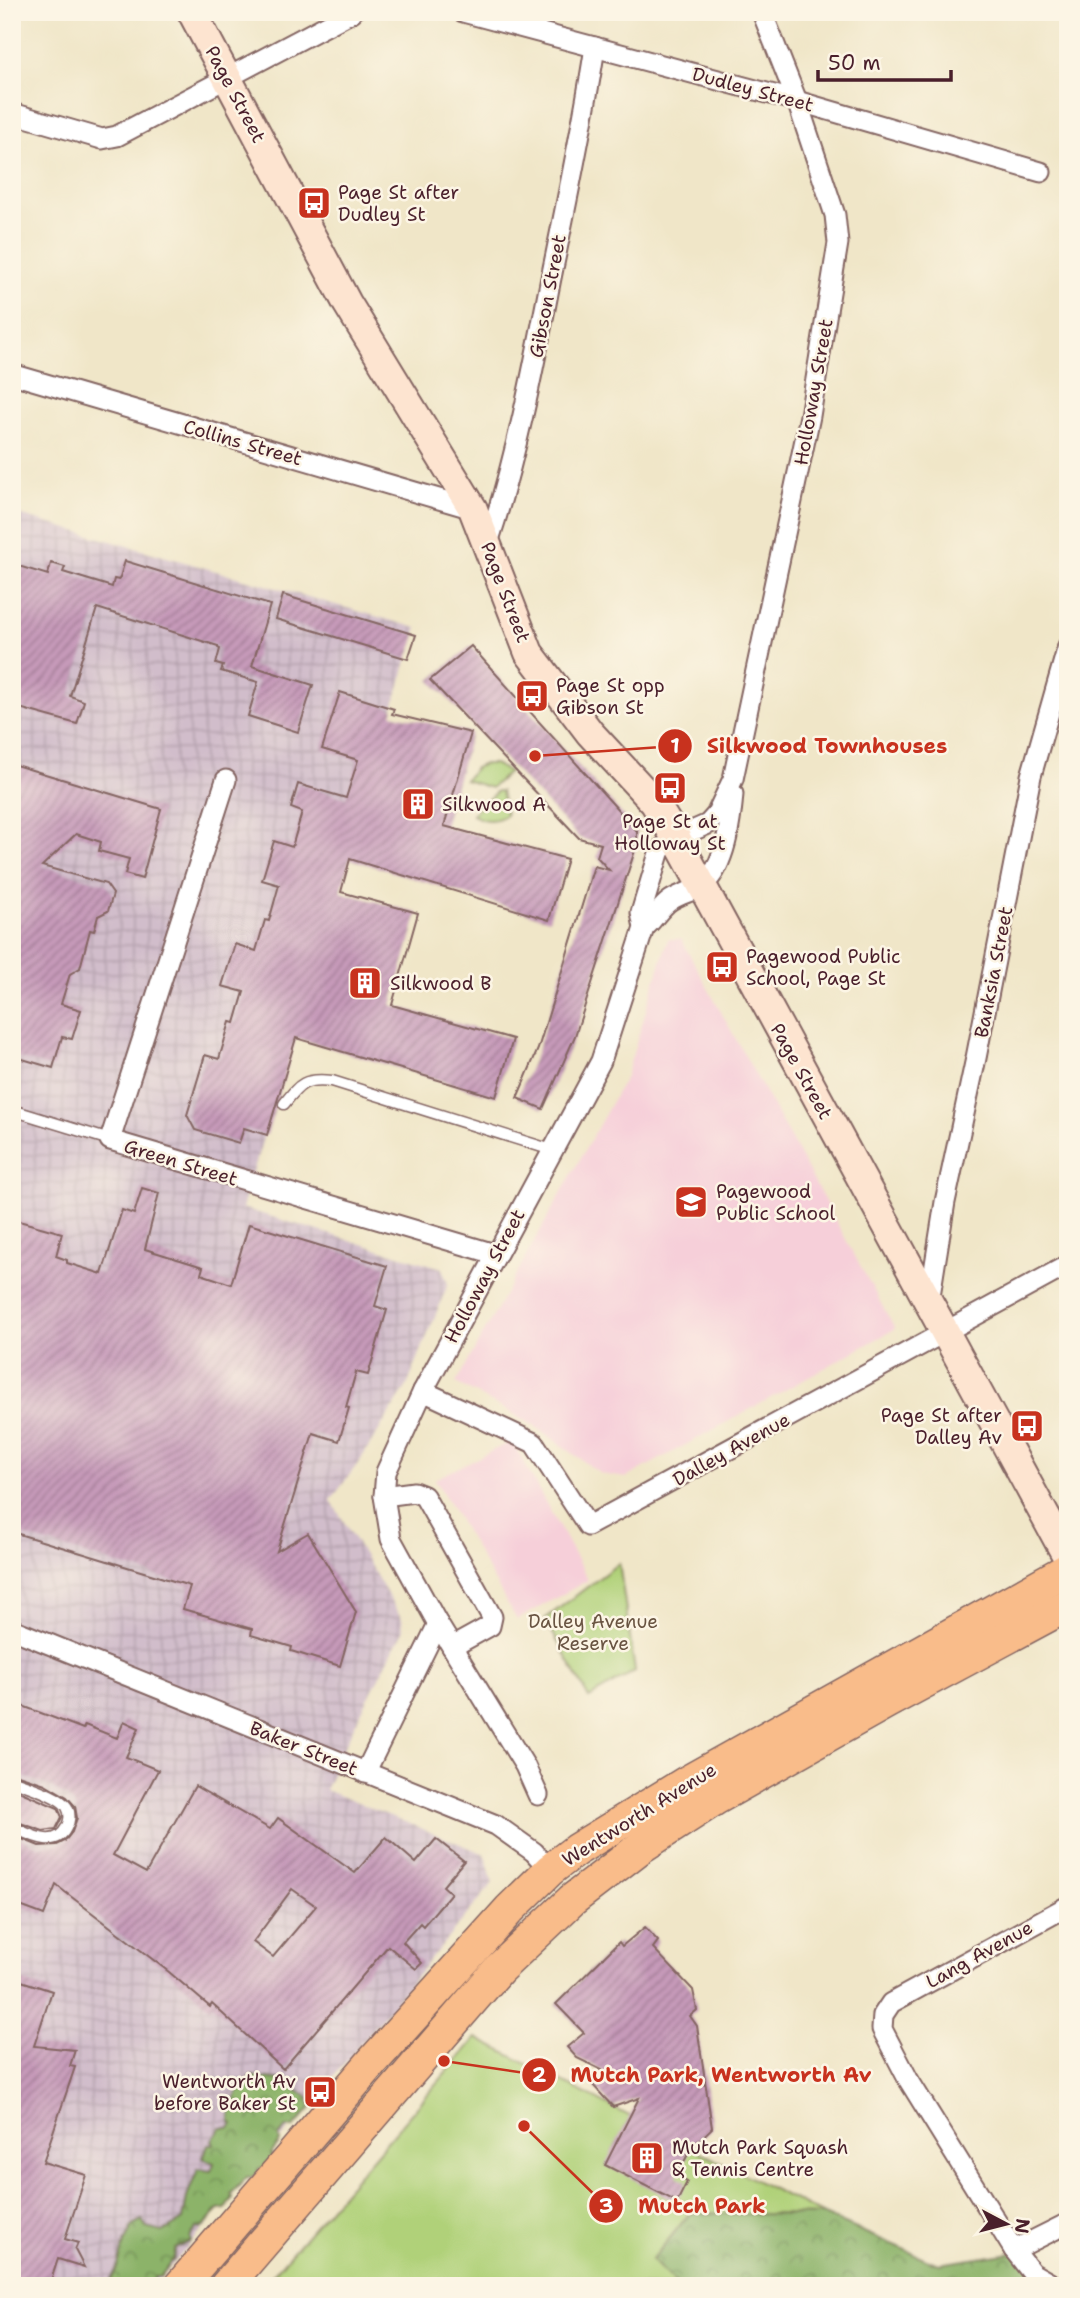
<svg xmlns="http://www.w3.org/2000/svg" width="1080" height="2298" viewBox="0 0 1080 2298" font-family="'Shantell Sans',sans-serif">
<defs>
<pattern id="industrial-grid" width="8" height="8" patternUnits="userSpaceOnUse" patternTransform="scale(1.75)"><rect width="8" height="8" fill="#d1bdcb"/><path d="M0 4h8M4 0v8" fill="none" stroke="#b5a2ae"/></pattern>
<pattern id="forest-crowns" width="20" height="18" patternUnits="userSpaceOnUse" patternTransform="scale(1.75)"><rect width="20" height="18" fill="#8cb369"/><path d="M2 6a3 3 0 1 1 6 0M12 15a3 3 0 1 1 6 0" fill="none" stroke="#749157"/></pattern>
<pattern id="building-hatch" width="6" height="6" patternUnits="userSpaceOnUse" patternTransform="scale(1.75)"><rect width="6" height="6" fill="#c69ab9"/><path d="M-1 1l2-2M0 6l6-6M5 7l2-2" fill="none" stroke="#a37d97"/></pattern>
</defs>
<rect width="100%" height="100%" fill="#fcf5e5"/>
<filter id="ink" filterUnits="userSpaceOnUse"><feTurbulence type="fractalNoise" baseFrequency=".0143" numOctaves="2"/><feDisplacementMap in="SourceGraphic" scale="14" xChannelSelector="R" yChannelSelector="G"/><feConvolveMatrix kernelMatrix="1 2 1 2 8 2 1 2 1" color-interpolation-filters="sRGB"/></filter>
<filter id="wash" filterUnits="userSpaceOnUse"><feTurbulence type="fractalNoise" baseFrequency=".00686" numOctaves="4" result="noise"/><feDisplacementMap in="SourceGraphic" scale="28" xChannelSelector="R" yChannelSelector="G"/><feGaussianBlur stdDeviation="1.57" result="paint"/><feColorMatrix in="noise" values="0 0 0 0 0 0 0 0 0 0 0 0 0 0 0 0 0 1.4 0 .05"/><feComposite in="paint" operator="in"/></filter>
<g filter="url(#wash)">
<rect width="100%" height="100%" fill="#f0e6c8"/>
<g fill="#f6cfd9">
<polygon points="668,939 681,939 895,1329 626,1478 601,1474 535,1426 456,1383 626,1076"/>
<polygon points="512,1441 588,1580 517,1620 435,1479"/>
</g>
<polygon fill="url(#industrial-grid)" points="12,513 417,628 242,1208 442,1268 448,1284 407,1386 359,1462 331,1500 402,1619 403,1631 350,1734 325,1790 485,1854 493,1883 316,2098 154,2286 12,2286"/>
<g fill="#b0d179" stroke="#7d7852" stroke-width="2">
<polygon points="484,764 494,764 509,772 491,788 465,780 475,768"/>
<path d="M497 791H501L506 815C494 822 483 822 472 814Z"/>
<polygon points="619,1563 635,1671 589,1698 545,1619"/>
<polygon points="476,2038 824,2215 690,2213 652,2260 678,2286 263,2286"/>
</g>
<g fill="url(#forest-crowns)" stroke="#6b694a" stroke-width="2">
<path d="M250 2076 290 2081 298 2091 308 2097 311 2108 294 2127 286 2128 279 2136 280 2142 271 2154 273 2158 264 2168H259L257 2174 252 2177H247L231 2194 233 2198 226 2209 219 2210 201 2229 197 2228 190 2237 191 2241 176 2249 173 2260 160 2277H154L156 2286H108C117 2269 120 2261 124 2243 126 2237 130 2234 131 2228L142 2220 146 2228 162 2232 183 2220 187 2196 198 2169 211 2171 214 2163 203 2158 208 2145H214L212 2140 221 2128H230L233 2124 230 2121C230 2111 233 2099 239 2091 244 2085 247 2083 250 2076Z"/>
<polygon points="690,2213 824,2215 938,2264 1012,2253 1055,2286 678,2286 652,2260"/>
</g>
<g id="blocks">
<g fill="url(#building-hatch)" fill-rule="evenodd">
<polygon points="125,561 270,605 252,666 313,685 298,732 248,716 258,682 221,671 223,666 216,664 220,649 218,648 218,646 97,608 70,696 84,701 77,724 12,706 12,564 48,575 51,563 65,567 63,572 112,587 114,579 119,580"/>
<polygon points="283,595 416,635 408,659 276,619"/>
<polygon points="471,646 637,831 637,844 575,1036 543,1109 517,1098 538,1049 594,866 609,870 597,857 601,844 579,838 430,680"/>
<polygon points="340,692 394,709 392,714 471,733 444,826 567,859 549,920 350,859 341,892 418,913 392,1005 513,1039 496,1097 296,1038 267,1135 244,1128 239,1143 195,1130 187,1115 205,1055 219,1059 230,1022 235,1023 244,992 222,986 235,944 256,951 265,920 269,921 279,885 262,880 274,841 292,847 302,812 291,808 298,784 346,798 358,760 322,749"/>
<polygon points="12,764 161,809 142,879 125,874 129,859 99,851 101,842 76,834 42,866 106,884 113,894 108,911 98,916 94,931 90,930 80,968 70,974 61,1004 81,1010 72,1039 62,1037 53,1068 12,1056"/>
<polygon points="142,1188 159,1193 145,1249 203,1267 201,1274 231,1284 249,1224 387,1266 375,1306 387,1310 368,1375 356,1372 346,1407 349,1408 339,1441 313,1433 277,1551 308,1533 356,1612 340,1666 291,1651 292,1647 251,1635 252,1629 183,1609 190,1586 12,1532 12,1219 62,1233 56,1256 67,1260 67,1263 102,1274 122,1210 134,1214"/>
<path d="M12 1702 83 1729 85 1725 117 1738 124 1721 139 1728 126 1757 158 1770 113 1855 146 1873 195 1786 270 1829 278 1818 355 1873 386 1837 416 1863 436 1839 464 1861 443 1886 451 1893 423 1926 420 1923 403 1942 422 1963 416 1969 388 1946 283 2069 212 2004 210 2007 169 1972 56 1885 44 1915 12 1903V1835L39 1846 57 1845 65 1841 72 1832 77 1818 75 1806 67 1797 45 1784 12 1773ZM292 1889 316 1906 273 1957 253 1942Z"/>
<polygon points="12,1788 58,1808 62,1817 56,1829 43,1831 12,1820"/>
<polygon points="645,1927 658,1941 653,1948 693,1990 697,2010 690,2016 697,2026 712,2128 691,2148 677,2176 687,2182 677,2202 605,2165 639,2098 613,2107 592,2084 604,2071 577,2058 567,2047 584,2033 556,2004 619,1942 622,1946"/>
<polygon points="12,1978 52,1991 34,2046 75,2050 70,2066 75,2067 43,2162 86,2175 65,2239 78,2243 75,2250 84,2267 58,2259 49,2286 30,2286 12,2280"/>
</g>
</g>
</g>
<g filter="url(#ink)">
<use href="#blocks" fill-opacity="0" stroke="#846562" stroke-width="2"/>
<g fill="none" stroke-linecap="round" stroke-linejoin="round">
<defs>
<g id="service">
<path d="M284 1104C300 1083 305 1078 332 1081L552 1150"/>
<polyline points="12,1110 110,1140"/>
<path d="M12 1780C26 1786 59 1795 67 1807 71 1814 70 1821 66 1828 55 1850 29 1834 12 1827"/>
</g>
<g id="minor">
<polyline points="463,12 797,101 1041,172"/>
<polyline points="12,113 102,139 117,136 352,12"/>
<polyline points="12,374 473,509"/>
<path d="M488 543C516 459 533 371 550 283 566 205 583 126 595 47"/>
<polyline points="226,780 110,1140 495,1254"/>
<path d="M644 928C654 920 660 907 671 900 680 894 691 892 701 886 725 870 731 820 733 794"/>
<polyline points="929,1302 945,1202 976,1058 1031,776 1068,646"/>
<polyline points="423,1391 534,1443 588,1526 1068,1265"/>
<polyline points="384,1496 414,1492 424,1496 492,1617 490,1626 452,1647"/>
<polyline points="12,1629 496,1825 534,1852 550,1870"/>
<polyline points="365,1773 438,1624"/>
<polyline points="538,1795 525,1766 438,1624 391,1539 384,1496 386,1472 423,1391 601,1061 644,928 641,913 660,850 676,838 708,824 716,815 733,779 810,416 838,243 835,215 797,101 762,12"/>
<polyline points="1014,2250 1068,2223"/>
<polyline points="1055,2286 1032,2273 1014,2250 908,2079 882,2029 883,2015 891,2003 1068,1906"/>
</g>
<polyline id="secondary" points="192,12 347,303 473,509 529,653 590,733 654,802 676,838 1068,1558"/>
<g id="primary">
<polyline points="180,2286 373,2061 510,1909 550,1870 576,1850 687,1782 1068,1569"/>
<polyline points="226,2286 499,1969 572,1900 641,1847 715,1799 887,1702 1068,1605"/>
</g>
</defs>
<use href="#service" stroke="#846562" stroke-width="13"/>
<use href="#minor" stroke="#846562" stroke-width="23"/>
<use href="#secondary" stroke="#846562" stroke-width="32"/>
<use href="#primary" stroke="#846562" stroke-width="35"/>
<use href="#service" stroke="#fff" stroke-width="10"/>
<use href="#minor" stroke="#fff" stroke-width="19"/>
<use href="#secondary" stroke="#fde4d0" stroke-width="28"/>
<use href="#primary" stroke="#f9bc8a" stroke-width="32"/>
</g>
</g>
<defs>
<symbol id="bus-square" viewBox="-11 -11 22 22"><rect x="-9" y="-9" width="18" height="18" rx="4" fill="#c8321e" stroke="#fcf5e5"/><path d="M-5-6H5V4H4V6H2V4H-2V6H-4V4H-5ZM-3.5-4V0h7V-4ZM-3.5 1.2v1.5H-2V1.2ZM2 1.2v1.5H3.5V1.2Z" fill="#fff"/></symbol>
<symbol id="building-square" viewBox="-11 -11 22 22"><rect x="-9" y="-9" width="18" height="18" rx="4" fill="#c8321e" stroke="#fcf5e5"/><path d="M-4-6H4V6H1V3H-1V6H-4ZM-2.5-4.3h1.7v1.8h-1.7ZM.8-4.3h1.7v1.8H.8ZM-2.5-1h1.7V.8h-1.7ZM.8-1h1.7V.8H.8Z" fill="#fff"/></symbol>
<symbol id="school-square" viewBox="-11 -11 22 22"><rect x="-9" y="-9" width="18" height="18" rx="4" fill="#c8321e" stroke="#fcf5e5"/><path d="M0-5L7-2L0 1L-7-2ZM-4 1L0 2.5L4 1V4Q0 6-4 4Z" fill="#fff"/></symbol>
</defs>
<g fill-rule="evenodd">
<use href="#bus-square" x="295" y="184" width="38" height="38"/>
<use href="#bus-square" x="513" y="677" width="38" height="38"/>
<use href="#bus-square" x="651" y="769" width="38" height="38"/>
<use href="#building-square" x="399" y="785" width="38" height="38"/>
<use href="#bus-square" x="703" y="948" width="38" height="38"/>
<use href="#building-square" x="346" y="964" width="38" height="38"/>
<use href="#school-square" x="672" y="1183" width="38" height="38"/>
<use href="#bus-square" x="1008" y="1407" width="38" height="38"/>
<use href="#bus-square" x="301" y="2073" width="38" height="38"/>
<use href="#building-square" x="628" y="2139" width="38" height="38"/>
</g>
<g text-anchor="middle" stroke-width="5" stroke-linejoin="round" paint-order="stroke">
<g font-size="19" fill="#4a1f2b" stroke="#fcf5e5">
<text transform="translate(753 89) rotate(15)" y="7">Dudley Street</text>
<text transform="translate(236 94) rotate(62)" y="7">Page Street</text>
<text transform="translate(547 296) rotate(-79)" y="7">Gibson Street</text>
<text transform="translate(813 392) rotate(-80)" y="7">Holloway Street</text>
<text transform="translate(243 442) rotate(16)" y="7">Collins Street</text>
<text transform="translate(506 592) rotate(69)" y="7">Page Street</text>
<text transform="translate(993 972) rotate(-79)" y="7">Banksia Street</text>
<text transform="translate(802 1071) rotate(61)" y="7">Page Street</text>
<text transform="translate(181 1162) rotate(17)" y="7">Green Street</text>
<text transform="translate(484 1276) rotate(-62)" y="7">Holloway Street</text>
<text transform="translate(731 1449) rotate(-29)" y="7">Dalley Avenue</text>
<text transform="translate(304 1748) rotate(22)" y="7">Baker Street</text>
<text transform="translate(639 1814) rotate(-32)" y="7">Wentworth Avenue</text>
<text transform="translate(979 1954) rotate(-29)" y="7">Lang Avenue</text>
</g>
<g font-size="19" fill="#4a1f2b" stroke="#fcf5e5" text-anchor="start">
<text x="338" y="199">Page St after<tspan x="338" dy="22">Dudley St</tspan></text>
<text x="556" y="692">Page St opp<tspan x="556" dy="22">Gibson St</tspan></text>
<text x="442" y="811">Silkwood A</text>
<text x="670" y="828" text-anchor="middle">Page St at<tspan x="670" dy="22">Holloway St</tspan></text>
<text x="746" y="963">Pagewood Public<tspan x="746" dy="22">School, Page St</tspan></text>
<text x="390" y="990">Silkwood B</text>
<text x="716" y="1198">Pagewood<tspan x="716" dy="22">Public School</tspan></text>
<text x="1002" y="1422" text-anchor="end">Page St after<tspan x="1002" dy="22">Dalley Av</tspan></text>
<text x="296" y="2088" text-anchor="end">Wentworth Av<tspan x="296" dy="22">before Baker St</tspan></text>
<text x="672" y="2154">Mutch Park Squash<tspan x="672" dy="22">&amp; Tennis Centre</tspan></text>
</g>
<g font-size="19" fill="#695442" stroke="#fcf5e5">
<text x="593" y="1628">Dalley Avenue<tspan x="593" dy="22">Reserve</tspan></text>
</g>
</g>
<path fill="none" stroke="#c8321e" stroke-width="2.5" d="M535 756L675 746M444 2061L539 2075M524 2126L606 2206"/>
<g fill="#c8321e" stroke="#fcf5e5" stroke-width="2.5">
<circle cx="535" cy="756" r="7"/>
<circle cx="444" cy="2061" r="7"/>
<circle cx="524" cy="2126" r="7"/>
<circle cx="675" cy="746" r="18"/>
<circle cx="539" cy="2075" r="18"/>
<circle cx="606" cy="2206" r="18"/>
</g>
<g font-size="21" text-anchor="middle" font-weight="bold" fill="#fff">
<text x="675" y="753">1</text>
<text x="539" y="2082">2</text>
<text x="606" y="2213">3</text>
</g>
<g font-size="21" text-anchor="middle" font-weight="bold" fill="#c8321e" stroke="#fcf5e5" stroke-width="5" stroke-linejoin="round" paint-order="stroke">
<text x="827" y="753">Silkwood Townhouses</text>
<text x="721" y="2082">Mutch Park, Wentworth Av</text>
<text x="702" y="2213">Mutch Park</text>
</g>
<rect width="1080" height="2298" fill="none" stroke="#fcf5e5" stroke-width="42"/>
<g transform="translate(1006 2224) rotate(97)" stroke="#fcf5e5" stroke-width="5" paint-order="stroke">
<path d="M0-5L12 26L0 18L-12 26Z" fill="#4a1f2b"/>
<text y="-10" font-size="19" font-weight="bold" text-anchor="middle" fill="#4a1f2b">N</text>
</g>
<path d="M818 70v10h133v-10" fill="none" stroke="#4a1f2b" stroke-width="3.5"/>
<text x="828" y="70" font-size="21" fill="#4a1f2b" stroke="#fcf5e5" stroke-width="5" paint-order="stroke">50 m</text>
</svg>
